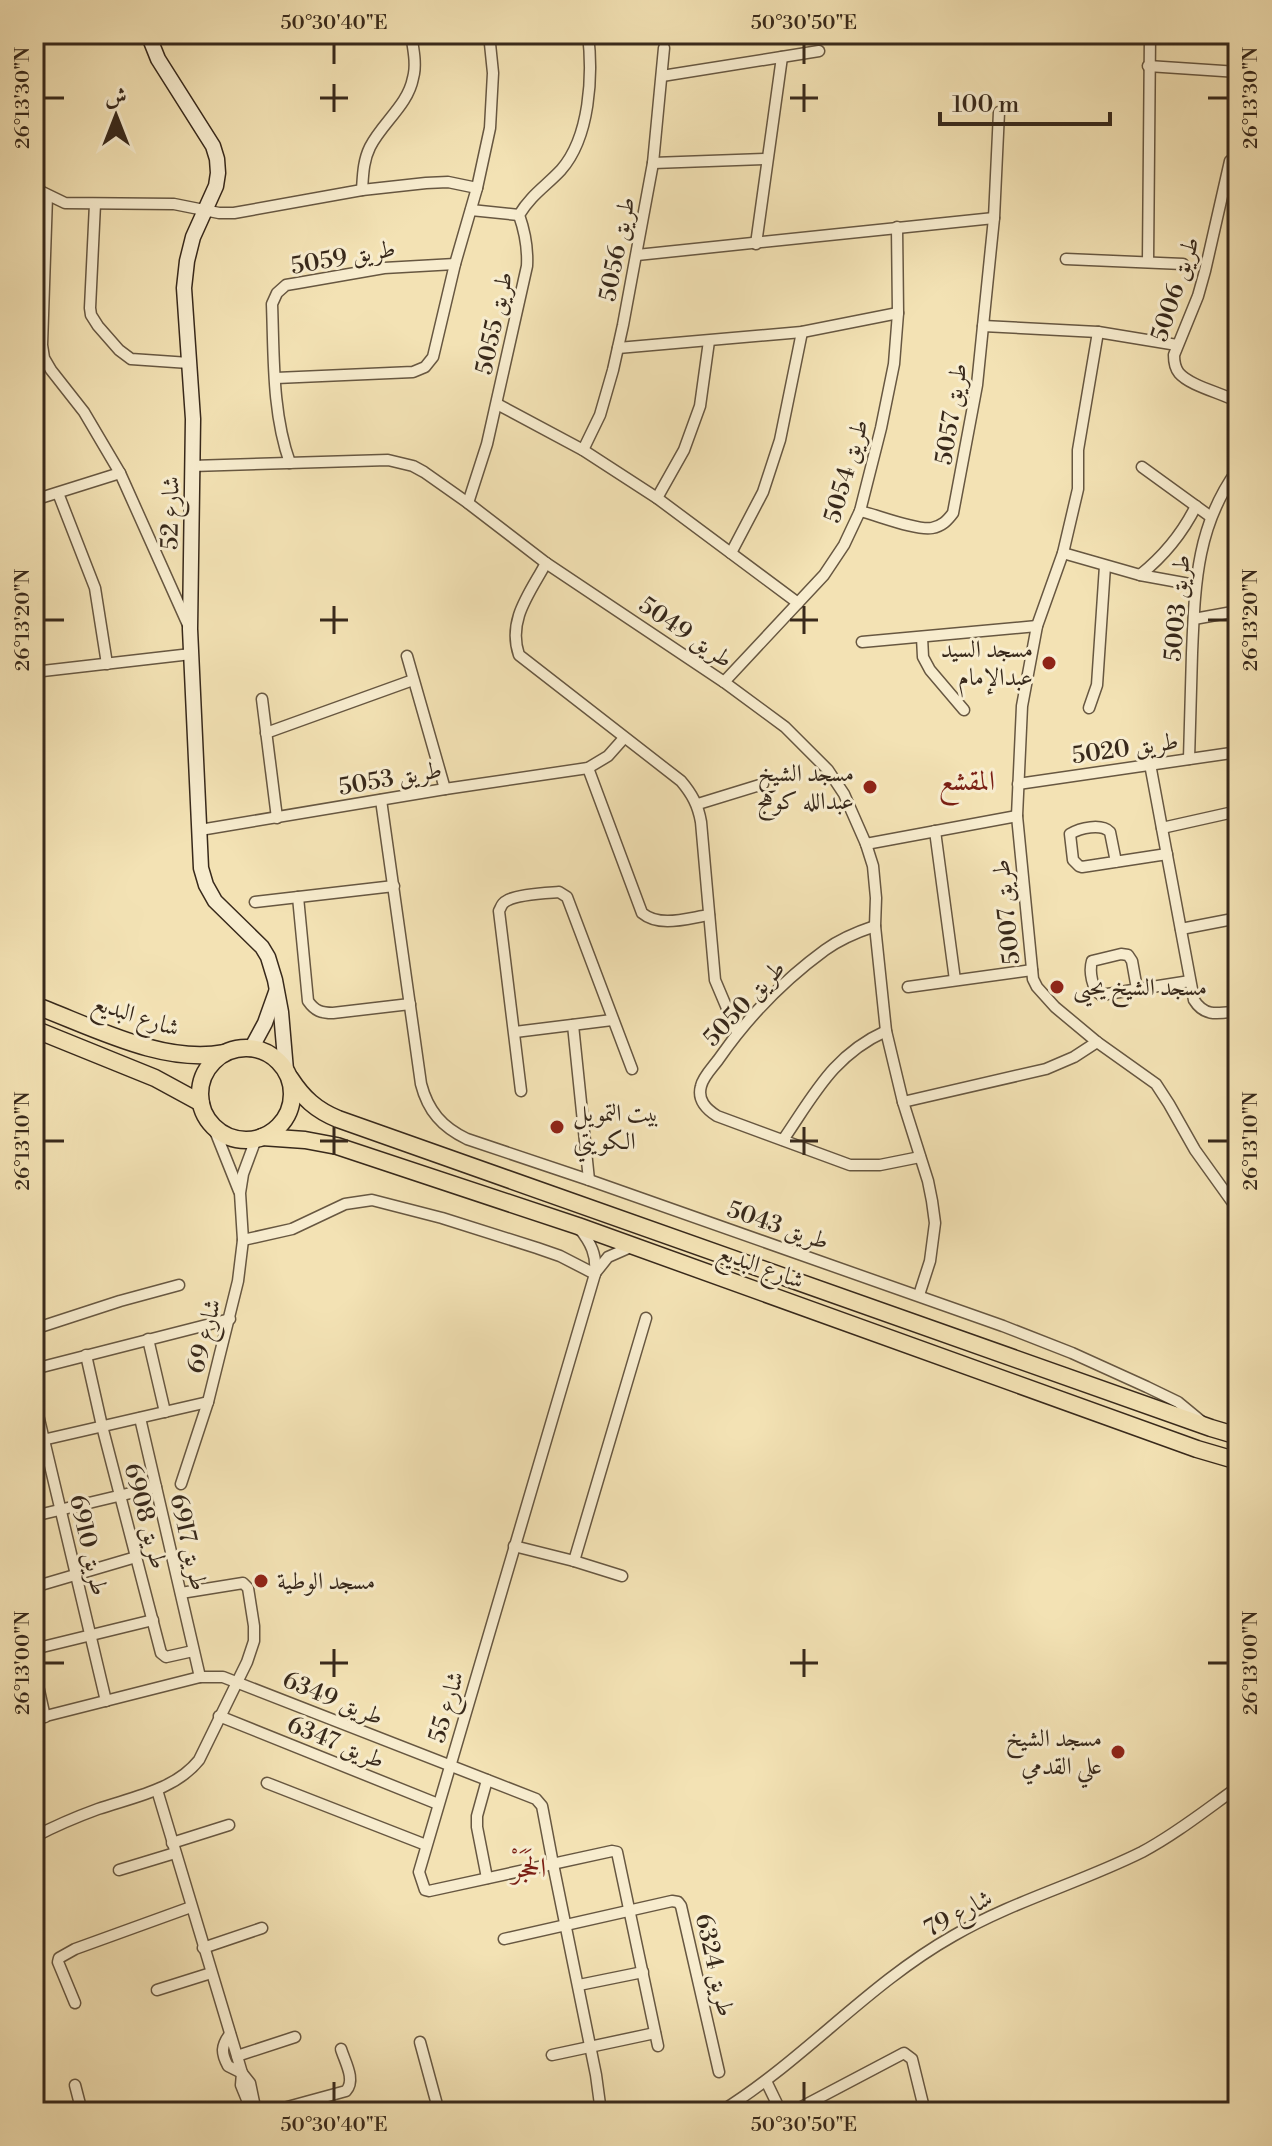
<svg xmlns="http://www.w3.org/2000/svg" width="1272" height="2146" viewBox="0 0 1272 2146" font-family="'Libre Bodoni',Amiri,serif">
<rect width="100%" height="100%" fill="#f3e2b4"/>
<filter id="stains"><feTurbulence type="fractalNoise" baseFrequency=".0025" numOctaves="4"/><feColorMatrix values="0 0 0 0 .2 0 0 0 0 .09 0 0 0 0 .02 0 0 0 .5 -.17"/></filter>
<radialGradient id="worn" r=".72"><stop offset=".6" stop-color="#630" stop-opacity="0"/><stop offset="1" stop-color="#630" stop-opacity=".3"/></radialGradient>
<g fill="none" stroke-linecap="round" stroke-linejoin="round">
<defs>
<g id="street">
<polyline points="1148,66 1238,72"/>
<polyline points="662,76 819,51"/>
<path d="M1238 155 1230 161 1205 271 1198 296 1174 355C1174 361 1175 368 1179 373 1190 386 1222 393 1238 402"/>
<polyline points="653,163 766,159"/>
<polyline points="34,188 65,203 174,204 219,213 234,213 362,190 426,183 448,182 477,188"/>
<path d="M362 190C363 176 363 161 370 147 382 123 408 105 413 78 417 64 413 48 411 34"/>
<polyline points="47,196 42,345 44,358 51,370 84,412 120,473 189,627"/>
<polyline points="95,204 90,308 91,315 98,326 119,350 131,359 189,363"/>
<polyline points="471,210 519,215"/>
<polyline points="756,244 782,57"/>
<polyline points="637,255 994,218"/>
<polyline points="1066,259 1183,264"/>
<polyline points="1148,262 1150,34"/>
<polyline points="983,326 1098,332 1177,345"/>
<polyline points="1098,332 1078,450 1078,489 1063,553 1037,626 1022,706 1017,816 1033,979 1037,987 1055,1007 1097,1042 1156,1084 1169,1104 1195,1150 1238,1210"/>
<polyline points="618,348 802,332 898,313"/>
<polyline points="276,378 413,372 425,367 433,357 455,264 477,188 490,128 493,73 489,34"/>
<polyline points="497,404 583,450 657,498 798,603"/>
<polyline points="583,450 600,415 613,370 623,325 653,163 664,48"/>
<path d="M290 463C272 413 274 356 272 304L277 293 286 285 298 283 384 268 455 264"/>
<polyline points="192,466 388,460 413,466 424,472 468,503 546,563 724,682 785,727 828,770 844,794 866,844 873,866 876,898 875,926 886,1031 903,1102 928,1181 932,1201 935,1223 930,1261 919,1295"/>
<polyline points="1142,467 1211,517"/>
<polyline points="58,493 95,588 107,664"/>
<polyline points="657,498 684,450 700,406 709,341"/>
<polyline points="34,500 120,473"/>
<path d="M468 503 487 444 527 266C528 248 525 232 519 215 531 195 546 186 561 170 590 137 593 76 588 34"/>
<path d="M860 511C877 515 917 531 932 528 942 526 947 521 953 513L977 385 994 218 999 112"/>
<polyline points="731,553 763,492 780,440 802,332"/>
<polyline points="1063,553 1140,575 1195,585"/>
<path d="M546 563C530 593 507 620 519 655L681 781C692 794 698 805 701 822L715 980 737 1032"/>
<path d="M1140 575C1165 555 1182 534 1196 506"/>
<polyline points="1234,612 1238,661"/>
<polyline points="1194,619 1238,611"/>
<polyline points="922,637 923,657 930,670 964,710"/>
<polyline points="862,642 1037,626"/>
<polyline points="407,656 445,789"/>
<polyline points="34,672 191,654"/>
<polyline points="724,682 824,575 844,545 860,511 881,428 894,364 898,313 897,227"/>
<polyline points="262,699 277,818"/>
<polyline points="1089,708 1097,685 1105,566"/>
<polyline points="266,733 413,680"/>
<path d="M1189 759C1190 723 1191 688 1192 653 1195 585 1196 526 1238 469"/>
<path d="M1150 764 1194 1000C1205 1018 1220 1013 1238 1011"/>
<path d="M588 768 642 913C660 928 688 918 709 915"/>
<polyline points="1018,784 1238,752"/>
<path d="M381 800 421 1084C428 1111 442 1127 467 1139L589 1180 1003 1326 1072 1353 1147 1387 1178 1402 1201 1421"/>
<polyline points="698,804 763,784"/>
<polyline points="1162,828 1238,811"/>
<polyline points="200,830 445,789 588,768 608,756 624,738"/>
<polyline points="935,831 955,980"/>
<polyline points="866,844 1017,816"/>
<path d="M1116 862 1110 832C1101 823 1080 828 1070 834L1073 860 1079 866 1082 867 1167 854"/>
<path d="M298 897 308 1001C315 1011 321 1013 333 1013L410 1004"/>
<polyline points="255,902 394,886"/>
<path d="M875 926C857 932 840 939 825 950 784 980 747 1018 718 1060 712 1068 703 1077 701 1086 697 1100 706 1109 717 1116L850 1165H880L920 1157"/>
<polyline points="1181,929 1238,918"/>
<polyline points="908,987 1032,970"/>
<path d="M1137 989 1132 961 1128 955 1121 954 1092 961C1089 971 1092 990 1101 995L1190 981"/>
<polyline points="573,1025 589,1180"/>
<polyline points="515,1032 612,1020"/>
<path d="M521 1091 499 911C502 905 502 903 508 900 519 894 546 893 559 892L567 897 632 1069"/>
<polyline points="903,1102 1046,1069 1074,1057 1097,1042"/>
<polyline points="213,1126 239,1191"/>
<path d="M783 1140C814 1095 833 1055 886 1031"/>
<path d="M579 1228C591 1243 597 1255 595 1274L419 1872 425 1890 429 1891 612 1851 617 1852 658 2046"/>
<polyline points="243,1240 292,1229 345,1204 372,1200 442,1218 537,1248 560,1256 595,1274"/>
<polyline points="596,1272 608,1257 633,1246"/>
<polyline points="34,1329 120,1301 179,1285"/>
<polyline points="148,1339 165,1412"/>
<polyline points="86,1355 102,1426 161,1653 166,1657 193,1651"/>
<polyline points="34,1369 230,1319"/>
<polyline points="34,1398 106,1701"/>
<polyline points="140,1418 200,1677"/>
<polyline points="34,1442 208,1402"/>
<polyline points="181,1484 208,1402 238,1281 243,1240 240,1193 243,1174 256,1139"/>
<polyline points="34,1516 156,1487"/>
<polyline points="514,1546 574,1561 622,1576"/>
<polyline points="574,1561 646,1318"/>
<polyline points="34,1587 136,1557"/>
<polyline points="34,1649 153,1620"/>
<polyline points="34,1668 45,1717"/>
<polyline points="219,1716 438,1804"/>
<polyline points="34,1719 200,1677 223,1677 536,1799 542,1806 543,1811 553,1864 596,2075 601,2112"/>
<polyline points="267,1783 426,1845"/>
<polyline points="157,1790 237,2056 242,2073 250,2083 256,2112"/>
<path d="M34 1837C55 1826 76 1817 98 1809 133 1797 175 1790 199 1760L247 1662 254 1641V1626L248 1588 243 1583 181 1593"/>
<polyline points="172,1843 229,1825"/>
<polyline points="119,1870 175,1853"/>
<polyline points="487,1878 477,1827 477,1816 487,1780"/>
<polyline points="504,1939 672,1901 678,1902 681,1906 719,2072"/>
<polyline points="203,1948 262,1928"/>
<polyline points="579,1985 643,1972"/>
<polyline points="157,1990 211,1973"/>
<polyline points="75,2003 58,1962 59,1958 75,1949 191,1907"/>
<path d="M230 2034C221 2046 221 2053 228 2066L242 2073"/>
<polyline points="420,2042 439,2112"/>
<polyline points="552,2055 655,2033"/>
<polyline points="237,2056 295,2037"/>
<polyline points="242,2073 241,2085 252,2112"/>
<polyline points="766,2081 781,2112"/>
<polyline points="75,2085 82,2112"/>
<path d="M269 2112 346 2091C356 2080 345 2062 341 2049"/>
<path d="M720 2112C803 2061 868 1984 953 1936 1013 1901 1080 1883 1142 1852 1176 1834 1207 1809 1238 1787"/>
<polyline points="792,2112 904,2053 912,2059 925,2112"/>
</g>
<g id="secondary">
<polyline points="148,34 158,59 213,146 217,159 218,173 216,186 193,237 187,261 184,288 193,419 190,629 201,868 206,885 215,901 262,947 268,957 275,980 281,1012 286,1070"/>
<polyline points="251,1049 265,1023 276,992"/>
</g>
<g id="primary">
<path d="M34 1005C91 1026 163 1065 224 1053"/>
<polyline points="34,1029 155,1078 201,1103"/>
<circle cx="246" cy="1094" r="46"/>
<path d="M290 1078C303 1098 316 1110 338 1119L1211 1428 1238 1436"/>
<polyline points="262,1137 305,1140 337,1146 578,1226 1197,1449 1238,1461"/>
</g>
</defs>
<use href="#street" stroke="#675741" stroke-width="13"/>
<use href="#secondary" stroke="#38291b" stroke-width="17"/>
<use href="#primary" stroke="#38291b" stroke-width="19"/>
<use href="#street" stroke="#f7ecce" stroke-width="10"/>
<use href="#secondary" stroke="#f7ecce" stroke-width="14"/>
<use href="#primary" stroke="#f3e2b4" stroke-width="16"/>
</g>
<path fill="none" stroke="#38291b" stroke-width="3" d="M334 44V64M804 44V64M334 84V112M804 84V112M44 98H64M320 98H348M790 98H818M1208 98H1228M334 606V634M804 606V634M44 620H64M320 620H348M790 620H818M1208 620H1228M334 1127V1155M804 1127V1155M44 1141H64M320 1141H348M790 1141H818M1208 1141H1228M334 1649V1677M804 1649V1677M44 1663H64M320 1663H348M790 1663H818M1208 1663H1228M334 2082V2102M804 2082V2102"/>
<g fill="#8f2418" stroke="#f7ecce" stroke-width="3">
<circle cx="1049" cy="663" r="8"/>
<circle cx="870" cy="787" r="8"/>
<circle cx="1057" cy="987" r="8"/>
<circle cx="557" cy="1127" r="8"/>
<circle cx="261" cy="1581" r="8"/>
<circle cx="1118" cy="1752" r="8"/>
</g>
<g text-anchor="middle" stroke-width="6" stroke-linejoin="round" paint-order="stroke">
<g font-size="24" fill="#38291b" stroke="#f7ecce">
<text transform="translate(617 249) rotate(-79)" y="8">طريق 5056</text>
<text transform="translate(343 257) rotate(-10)" y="8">طريق 5059</text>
<text transform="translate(1175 289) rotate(-72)" y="8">طريق 5006</text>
<text transform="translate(494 323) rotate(-78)" y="8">طريق 5055</text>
<text transform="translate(951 414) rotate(-81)" y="8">طريق 5057</text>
<text transform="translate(846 471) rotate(-74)" y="8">طريق 5054</text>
<text transform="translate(170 513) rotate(-89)" y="8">شارع 52</text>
<text transform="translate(1177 608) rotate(-85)" y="8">طريق 5003</text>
<text transform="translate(686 632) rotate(34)" y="8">طريق 5049</text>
<text transform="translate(1125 748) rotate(-8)" y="8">طريق 5020</text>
<text transform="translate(390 778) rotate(-10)" y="8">طريق 5053</text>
<text transform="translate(1006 912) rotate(-96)" y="8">طريق 5007</text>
<text transform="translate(744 1003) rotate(-47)" y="8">طريق 5050</text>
<text transform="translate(136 1015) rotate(18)" y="8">شارع البديع</text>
<text transform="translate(778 1225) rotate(19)" y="8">طريق 5043</text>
<text transform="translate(761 1266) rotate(20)" y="8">شارع البديع</text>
<text transform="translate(204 1336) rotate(-76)" y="8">شارع 69</text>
<text transform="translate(146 1516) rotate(75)" y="8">طريق 6908</text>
<text transform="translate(189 1542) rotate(77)" y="8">طريق 6917</text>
<text transform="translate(89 1545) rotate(77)" y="8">طريق 6910</text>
<text transform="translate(333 1698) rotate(22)" y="8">طريق 6349</text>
<text transform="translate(446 1707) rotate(-74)" y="8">شارع 55</text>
<text transform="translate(336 1742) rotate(22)" y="8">طريق 6347</text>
<text transform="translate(958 1913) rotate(-28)" y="8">شارع 79</text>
<text transform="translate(715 1965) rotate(77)" y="8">طريق 6324</text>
</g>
<g font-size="24" fill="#38291b" stroke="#f7ecce" text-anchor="end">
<text x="1033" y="657">مسجد السيد<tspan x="1033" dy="28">عبدالإمام</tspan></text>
<text x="854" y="781">مسجد الشيخ<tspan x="854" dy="28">عبدالله كوهج</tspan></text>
<text x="1073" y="995" text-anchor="start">مسجد الشيخ يحيى</text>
<text x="573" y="1121" text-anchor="start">بيت التمويل<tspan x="573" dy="28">الكويتي</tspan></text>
<text x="277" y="1589" text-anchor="start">مسجد الوطية</text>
<text x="1102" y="1746">مسجد الشيخ<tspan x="1102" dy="28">علي القدمي</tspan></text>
</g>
<g font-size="28" fill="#7a1f14" stroke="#f7ecce">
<text x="967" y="790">المقشع</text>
<text x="529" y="1877">الحَجَرْ</text>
</g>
</g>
<rect width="1272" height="2146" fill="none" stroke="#f3e2b4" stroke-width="88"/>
<g transform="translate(116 116)" stroke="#f7ecce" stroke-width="6" paint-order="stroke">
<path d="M0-6L14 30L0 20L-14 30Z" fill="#38291b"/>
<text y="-12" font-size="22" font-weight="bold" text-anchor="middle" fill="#38291b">ش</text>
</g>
<path d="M940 112v12h170v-12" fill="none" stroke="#38291b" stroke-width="4"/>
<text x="952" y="112" font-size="24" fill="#38291b" stroke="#f7ecce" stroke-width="6" paint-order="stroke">100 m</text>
<rect x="44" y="44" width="1184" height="2058" fill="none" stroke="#38291b" stroke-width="3"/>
<g font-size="20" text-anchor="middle" fill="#38291b">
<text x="334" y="29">50°30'40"E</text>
<text x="804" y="29">50°30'50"E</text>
<text transform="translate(22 98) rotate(-90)" y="7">26°13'30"N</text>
<text transform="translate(1250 98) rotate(-90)" y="7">26°13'30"N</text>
<text transform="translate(22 620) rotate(-90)" y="7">26°13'20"N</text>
<text transform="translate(1250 620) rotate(-90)" y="7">26°13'20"N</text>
<text transform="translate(22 1141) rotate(-90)" y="7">26°13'10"N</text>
<text transform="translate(1250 1141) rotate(-90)" y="7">26°13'10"N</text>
<text transform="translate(22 1663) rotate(-90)" y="7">26°13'00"N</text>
<text transform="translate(1250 1663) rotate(-90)" y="7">26°13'00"N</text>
<text x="334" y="2131">50°30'40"E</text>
<text x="804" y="2131">50°30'50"E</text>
</g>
<rect width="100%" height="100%" filter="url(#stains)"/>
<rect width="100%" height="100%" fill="url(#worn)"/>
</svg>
